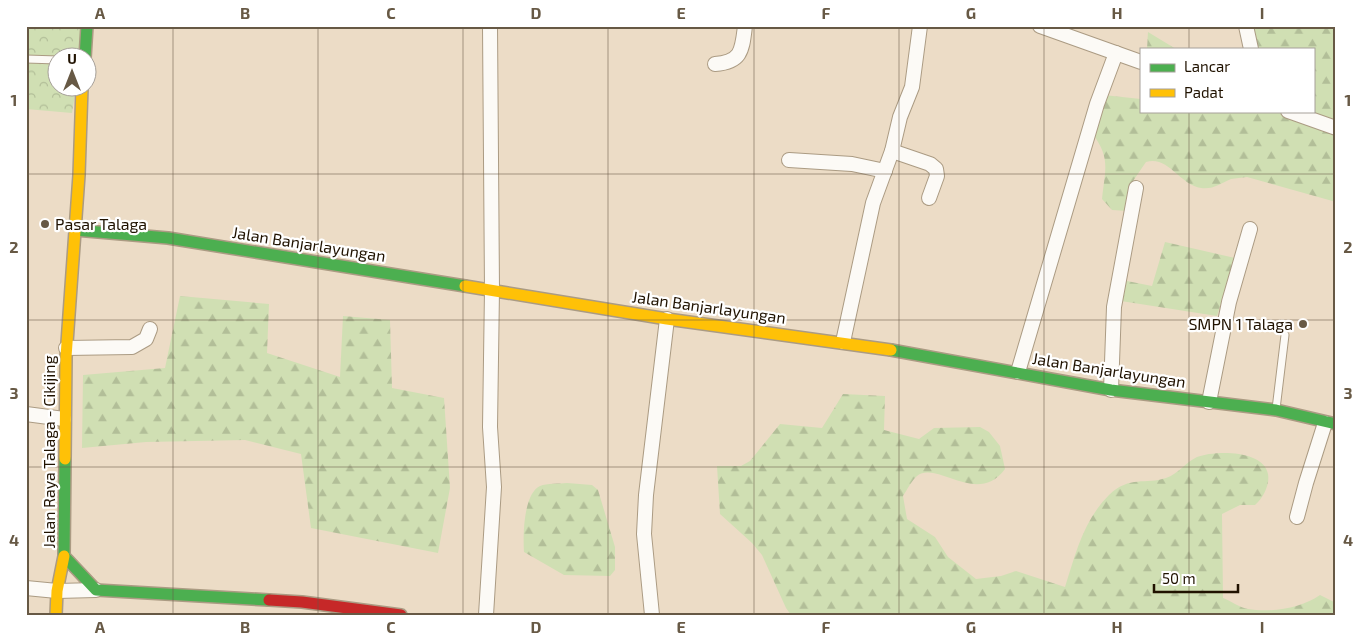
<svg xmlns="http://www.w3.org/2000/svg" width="1362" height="641" viewBox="0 0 1362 641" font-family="'Exo 2',sans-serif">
<defs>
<pattern id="forest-firs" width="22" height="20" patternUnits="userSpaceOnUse" patternTransform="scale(1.25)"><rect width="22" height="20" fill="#d0dfb3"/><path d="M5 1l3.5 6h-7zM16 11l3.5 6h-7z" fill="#b2be98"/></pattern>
<pattern id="park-crowns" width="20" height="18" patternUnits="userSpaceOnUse" patternTransform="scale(1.25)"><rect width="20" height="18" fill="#d0dfb3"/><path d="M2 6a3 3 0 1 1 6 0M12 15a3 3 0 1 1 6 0" fill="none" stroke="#b2be98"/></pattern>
</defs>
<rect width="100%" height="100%" fill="#ecdcc6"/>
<g fill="url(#forest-firs)">
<path d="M1249 26H1336V202L1247 177C1242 178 1236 178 1231 179 1221 183 1213 190 1201 188 1180 185 1168 155 1146 162L1133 181V197L1127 211 1112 210 1102 199C1105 170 1111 158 1092 133L1094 94 1141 99V111H1313V49H1253Z"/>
<polygon points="1148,32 1176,49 1147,49"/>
<polygon points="1165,242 1235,258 1217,316 1108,299 1112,278 1152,286"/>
<polygon points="180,296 269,304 267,353 340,377 343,316 390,320 392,388 444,398 450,488 438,553 311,528 301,454 245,440 146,442 82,448 83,375 165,368"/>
<path d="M843 394 885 396 884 430 919 439 934 428 980 427 989 432 1000 446 1005 469C977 507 937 460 917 476 912 480 907 490 903 496L907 519 935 537 948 557 976 579 1001 576 1016 571 1065 587C1076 553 1083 521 1109 495 1130 475 1145 485 1166 478 1178 474 1186 462 1197 457 1215 450 1264 450 1268 474 1270 485 1263 498 1255 505H1240L1222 514 1223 598C1231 601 1240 608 1248 609 1271 613 1302 608 1320 595L1336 603V615H791L786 608 762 555 752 543 720 514 717 466H741L750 461 780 424 822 428Z"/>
<path d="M567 483 592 485 598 490 615 547V570L610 576 564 575 524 552C523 537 523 494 540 486 547 483 559 484 567 483Z"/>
</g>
<polygon fill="url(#park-crowns)" points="26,26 83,26 79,57 58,58 58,88 76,88 72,113 26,109"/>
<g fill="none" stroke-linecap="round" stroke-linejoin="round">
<defs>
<g id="lane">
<polyline points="26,59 58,60"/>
<polyline points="1276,409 1285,335"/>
</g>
<g id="street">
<polyline points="1040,26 1141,62"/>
<polyline points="1246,26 1251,49"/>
<path d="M715 64C742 62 742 50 745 26"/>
<polyline points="1288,111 1336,128"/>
<polyline points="892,151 930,164 936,169 937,176 929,198"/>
<polyline points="789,160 852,164 885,171"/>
<polyline points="843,342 873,203 892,151 900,117 912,87 920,26"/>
<polyline points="66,348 132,347 146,339 150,329"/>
<polyline points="1018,372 1097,104 1116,53"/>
<polyline points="1111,390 1114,307 1136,188"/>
<polyline points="1209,402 1229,302 1250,229"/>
<polyline points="26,414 64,419"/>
<polyline points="1297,517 1306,483 1325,423"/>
<polyline points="26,588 57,591 96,590"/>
<polyline points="486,615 494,487 490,427 492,290 490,26"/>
<polyline points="652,615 644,534 646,495 667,319"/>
</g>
<g id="fast">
<polyline points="85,58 87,26"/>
<polyline points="75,230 168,238 465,286"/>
<polyline points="891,350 1111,390 1276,410 1336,424"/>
<polyline points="65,459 64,556 96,590 269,600"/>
</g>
<g id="slow">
<polyline points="465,286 667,319 891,350"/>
<polyline points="65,459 66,357 79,175 82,88"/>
<polyline points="56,615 57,591 64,556"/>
</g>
<polyline id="jam" points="269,600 302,602 401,615"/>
</defs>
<use href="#lane" stroke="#ab9b83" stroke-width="9"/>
<use href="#street" stroke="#ab9b83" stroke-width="16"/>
<use href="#fast" stroke="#ab9b83" stroke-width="14"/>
<use href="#slow" stroke="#ab9b83" stroke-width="14"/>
<use href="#jam" stroke="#ab9b83" stroke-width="14"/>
<use href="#lane" stroke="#fcfaf6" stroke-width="7"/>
<use href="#street" stroke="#fcfaf6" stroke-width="14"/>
<use href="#fast" stroke="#4caf50" stroke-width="11"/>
<use href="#slow" stroke="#ffc107" stroke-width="11"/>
<use href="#jam" stroke="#c62828" stroke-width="11"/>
</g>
<path fill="none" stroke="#675945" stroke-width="1" stroke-opacity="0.55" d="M173 26V615M318 26V615M463 26V615M608 26V615M754 26V615M899 26V615M1044 26V615M1189 26V49M1189 111V615M26 174H1336M26 320H1336M26 467H1336"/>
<g fill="#675945" stroke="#fff" stroke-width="2">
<circle cx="45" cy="224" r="5"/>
<circle cx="1303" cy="324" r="5"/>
</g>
<g text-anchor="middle" stroke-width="4.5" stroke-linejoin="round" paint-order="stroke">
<g font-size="16" fill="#201200" stroke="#fff" text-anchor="start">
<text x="55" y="230">Pasar Talaga</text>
<text x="1293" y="330" text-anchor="end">SMPN 1 Talaga</text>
</g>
<g font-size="16" fill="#201200" stroke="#fff">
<text transform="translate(309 244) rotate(9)" y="6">Jalan Banjarlayungan</text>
<text transform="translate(709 307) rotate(8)" y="6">Jalan Banjarlayungan</text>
<text transform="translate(1109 370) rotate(9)" y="6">Jalan Banjarlayungan</text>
<text transform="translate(49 452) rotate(-90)" y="6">Jalan Raya Talaga - Cikijing</text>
</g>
</g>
<rect width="1362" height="641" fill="none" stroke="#ffffff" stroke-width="55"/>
<rect x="1140" y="48" width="175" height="65" fill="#ffffff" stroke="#a6a099"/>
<rect x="1150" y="64" width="25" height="8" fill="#4caf50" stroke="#a6a099"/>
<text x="1184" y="72" font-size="15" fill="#201200">Lancar</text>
<rect x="1150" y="89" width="25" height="8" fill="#ffc107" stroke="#a6a099"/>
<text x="1184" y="98" font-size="15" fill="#201200">Padat</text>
<g transform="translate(72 72)"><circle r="24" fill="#ffffff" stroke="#a6a099"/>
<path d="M0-4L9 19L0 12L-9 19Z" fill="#675945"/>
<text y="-8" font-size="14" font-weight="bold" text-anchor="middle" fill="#201200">U</text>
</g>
<path d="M1154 584v8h84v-8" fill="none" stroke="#201200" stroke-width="2.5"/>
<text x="1162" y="584" font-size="15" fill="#201200" stroke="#ffffff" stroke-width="4" paint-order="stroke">50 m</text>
<rect x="28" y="28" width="1306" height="586" fill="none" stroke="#675945" stroke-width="2"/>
<g font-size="16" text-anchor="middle" font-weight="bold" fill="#675945">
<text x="100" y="19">A</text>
<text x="245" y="19">B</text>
<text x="391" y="19">C</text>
<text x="536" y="19">D</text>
<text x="681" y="19">E</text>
<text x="826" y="19">F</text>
<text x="971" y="19">G</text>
<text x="1117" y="19">H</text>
<text x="1262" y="19">I</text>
<text x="14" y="106">1</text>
<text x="1348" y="106">1</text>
<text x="14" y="253">2</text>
<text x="1348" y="253">2</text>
<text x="14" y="399">3</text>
<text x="1348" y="399">3</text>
<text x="14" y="546">4</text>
<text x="1348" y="546">4</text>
<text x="100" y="633">A</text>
<text x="245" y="633">B</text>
<text x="391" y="633">C</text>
<text x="536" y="633">D</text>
<text x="681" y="633">E</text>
<text x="826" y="633">F</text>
<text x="971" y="633">G</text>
<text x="1117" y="633">H</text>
<text x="1262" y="633">I</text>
</g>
</svg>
